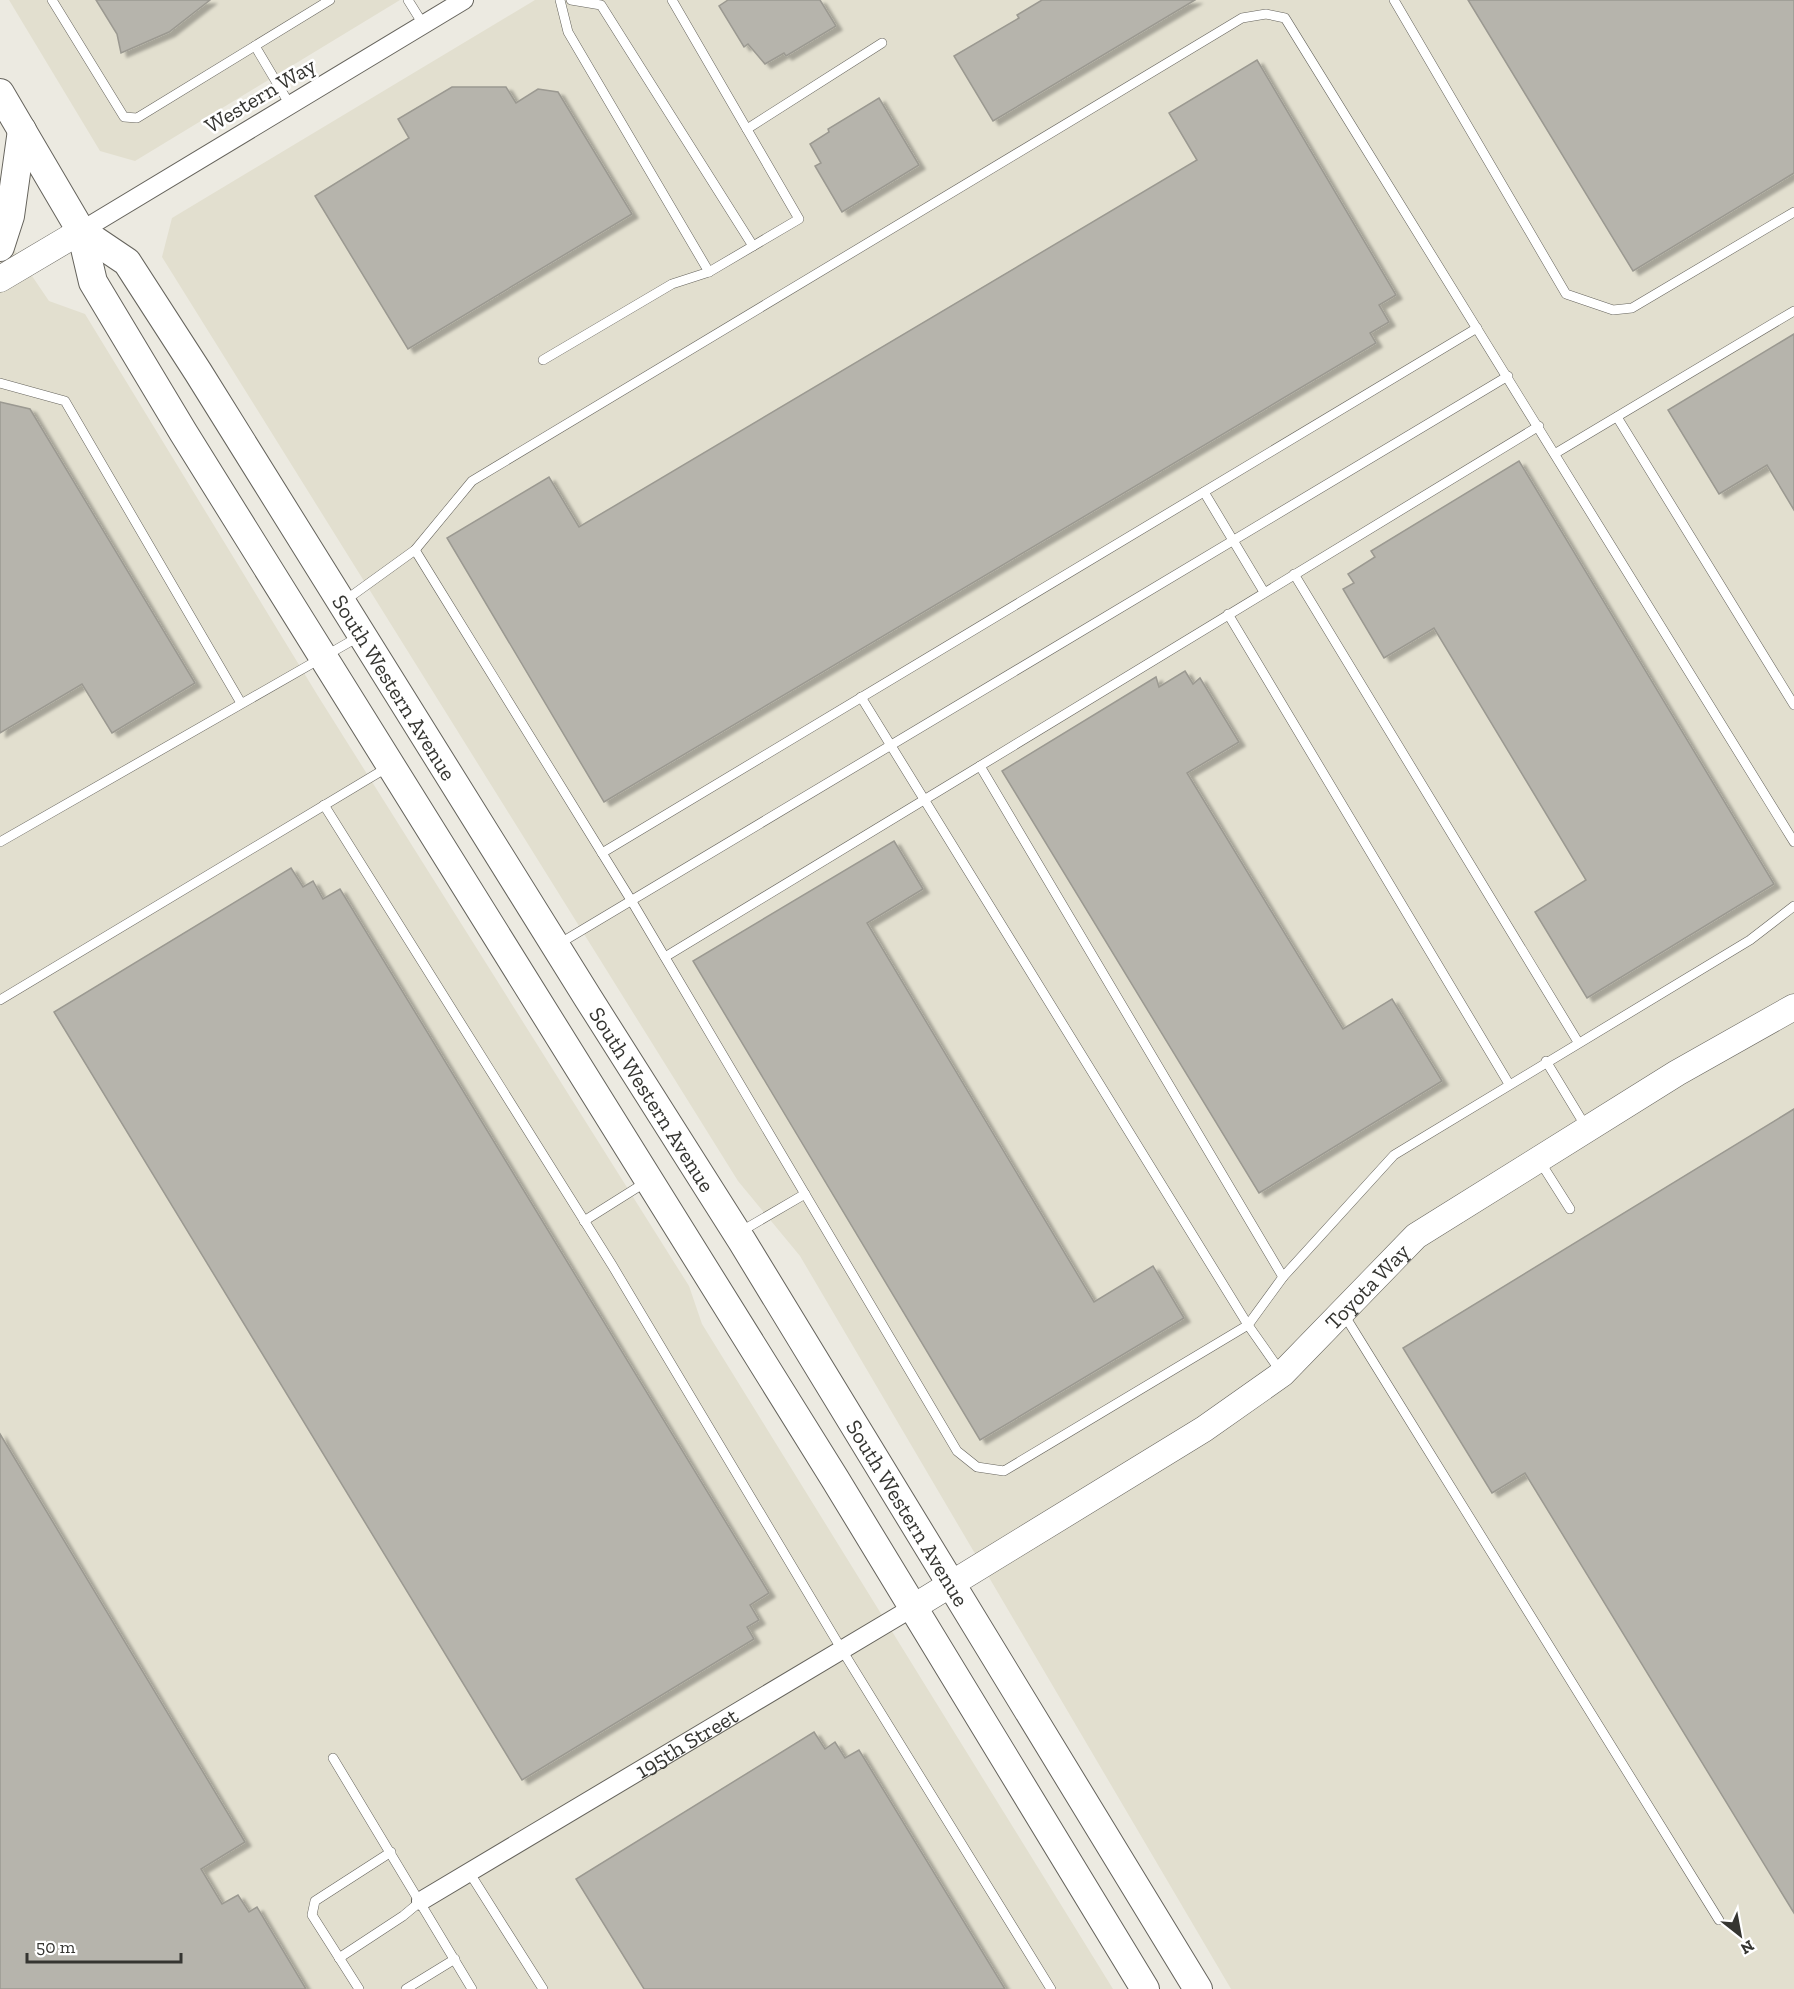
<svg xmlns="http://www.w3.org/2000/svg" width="1794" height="1989" viewBox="0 0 1794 1989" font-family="'Zilla Slab',serif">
<defs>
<filter id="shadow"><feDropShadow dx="6" dy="4" stdDeviation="1.5" flood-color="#0004"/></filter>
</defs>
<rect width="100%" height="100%" fill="#eceae1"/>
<g fill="#e2dfcf">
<polygon points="9,0 400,0 135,161 100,151"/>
<polygon points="535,0 1794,0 1794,1989 1231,1989 800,1256 738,1181 162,257 172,218"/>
<polygon points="0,229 49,301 85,314 318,696 689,1286 702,1324 1113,1989 0,1989"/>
</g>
<g fill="#b6b4ac" stroke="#9b9991" stroke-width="1.5" filter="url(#shadow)">
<polygon points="96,0 210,0 169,32 121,53 117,34"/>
<polygon points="728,0 820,0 836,26 786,56 784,53 765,64 748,44 744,47 719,6"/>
<polygon points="1042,0 1195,0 993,121 954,56 1019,18 1017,15"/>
<polygon points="1468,0 1794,0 1794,173 1633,271"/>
<polygon points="1257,60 1396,295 1379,305 1389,322 1370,333 1376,343 604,802 447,538 549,477 579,527 1197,160 1169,113"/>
<polygon points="452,87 506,87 516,103 538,89 558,92 632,214 408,349 315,196 409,138 398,119"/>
<polygon points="879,98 919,165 842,212 815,166 821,163 810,144 829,132 828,129"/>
<polygon points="1794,334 1794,510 1767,465 1719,494 1668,410"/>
<polygon points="0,402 30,409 195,683 112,733 82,684 0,733"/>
<polygon points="1519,461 1774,884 1587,998 1535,912 1586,880 1434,628 1384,658 1343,589 1354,583 1348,574 1375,557 1371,551"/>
<polygon points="1185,671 1193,684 1200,678 1239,742 1187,773 1343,1029 1392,999 1442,1081 1259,1193 1002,771 1156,677 1159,687"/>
<polygon points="894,841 923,889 867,923 1094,1302 1153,1266 1184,1318 980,1440 693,961"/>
<polygon points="291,868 303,887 313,881 323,899 340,889 769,1593 750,1605 759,1620 747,1627 754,1639 522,1780 54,1012"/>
<polygon points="1794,1109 1794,1913 1525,1473 1492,1493 1403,1348"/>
<polygon points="0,1434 245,1842 201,1869 222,1904 238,1895 249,1912 257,1907 306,1989 0,1989"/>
<polygon points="814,1732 825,1749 835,1742 845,1758 859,1750 1005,1989 644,1989 576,1879"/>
</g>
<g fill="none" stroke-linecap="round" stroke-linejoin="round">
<defs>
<g id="lane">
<polyline points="52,0 124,117 137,118 330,0"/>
<polyline points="408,0 423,24"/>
<polyline points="560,0 568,32 709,272"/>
<polyline points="571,0 601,5 753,246"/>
<polyline points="1394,0 1566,294 1613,310 1632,308 1794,212"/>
<polyline points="255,46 290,105"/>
<polyline points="747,129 882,43"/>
<polyline points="543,360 672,284 709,272 799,219 672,0"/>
<polyline points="0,383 65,401 241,703"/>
<polyline points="1617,417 1794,705"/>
<polyline points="1539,426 980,766 1283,1277 1394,1155 1750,940 1794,906"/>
<polyline points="1556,453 1794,311"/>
<polyline points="1204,492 1264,592"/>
<polyline points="415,550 631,900 957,1451 977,1467 1004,1471 1248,1325 1283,1277"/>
<polyline points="1294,574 1578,1042"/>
<polyline points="343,602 415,550 472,481 1242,18 1266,14 1285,18 1794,842"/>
<polyline points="1228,614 1509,1084"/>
<polyline points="861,697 1248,1325 1281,1372"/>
<polyline points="324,805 612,1265 842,1650 1051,1989"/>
<polyline points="0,842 360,636"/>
<polyline points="602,853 1477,328"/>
<polyline points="557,945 1508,376"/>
<polyline points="665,957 980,766"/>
<polyline points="0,1000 388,767"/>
<polyline points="1546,1061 1586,1127"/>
<polyline points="1539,1160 1570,1209"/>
<polyline points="584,1221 646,1182"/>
<polyline points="740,1232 805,1194"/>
<polyline points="1343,1313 1719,1920"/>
<polyline points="333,1758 472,1989"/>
<polyline points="469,1872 543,1989"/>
<polyline points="339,1958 403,1916 421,1901"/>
<polyline points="359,1989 312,1915 315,1901 391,1852"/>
<polyline points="406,1989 455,1959"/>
</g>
<g id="street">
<polyline points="81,231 464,0"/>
<path id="s1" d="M421 1901 912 1608"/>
</g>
<g id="secondary">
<polyline points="0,279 81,231"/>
<path id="s2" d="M912 1608 1204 1429 1282 1374 1416 1236 1677 1073 1794 1007"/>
</g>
<g id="primary">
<polyline points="0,93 81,231 93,282 183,432 835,1479 1145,1989"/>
<path id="s3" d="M81 231 127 262 198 372 588 998 742 1241 1198 1989"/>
<polyline points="0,247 10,216 22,130"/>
</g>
</defs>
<use href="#lane" stroke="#65635c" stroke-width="10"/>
<use href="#street" stroke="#65635c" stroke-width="20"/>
<use href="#secondary" stroke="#65635c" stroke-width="27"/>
<use href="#primary" stroke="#65635c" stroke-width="30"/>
<use href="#lane" stroke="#fff" stroke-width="9"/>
<use href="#street" stroke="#fff" stroke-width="18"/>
<use href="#secondary" stroke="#fff" stroke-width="26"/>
<use href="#primary" stroke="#fff" stroke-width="28"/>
</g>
<g text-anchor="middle" stroke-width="5" stroke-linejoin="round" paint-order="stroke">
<g font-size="22" fill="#353531" stroke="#fff">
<text transform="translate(260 95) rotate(-31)" y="8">Western Way</text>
<text dy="8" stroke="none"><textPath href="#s3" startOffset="558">South Western Avenue</textPath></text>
<text dy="8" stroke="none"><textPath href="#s3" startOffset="1044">South Western Avenue</textPath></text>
<text dy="8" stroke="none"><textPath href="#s2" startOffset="560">Toyota Way</textPath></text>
<text dy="8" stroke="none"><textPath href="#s3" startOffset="1530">South Western Avenue</textPath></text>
<text dy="8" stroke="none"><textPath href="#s1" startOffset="309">195th Street</textPath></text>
</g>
</g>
<g transform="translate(1740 1935) rotate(149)" stroke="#ffffff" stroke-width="4.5" paint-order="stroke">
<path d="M0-4.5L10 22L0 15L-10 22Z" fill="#353531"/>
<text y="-9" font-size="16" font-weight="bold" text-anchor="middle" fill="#353531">N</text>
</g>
<path d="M27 1953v9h154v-9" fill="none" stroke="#353531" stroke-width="3"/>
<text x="36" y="1953" font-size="18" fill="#353531" stroke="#ffffff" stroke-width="4.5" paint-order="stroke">50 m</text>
</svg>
